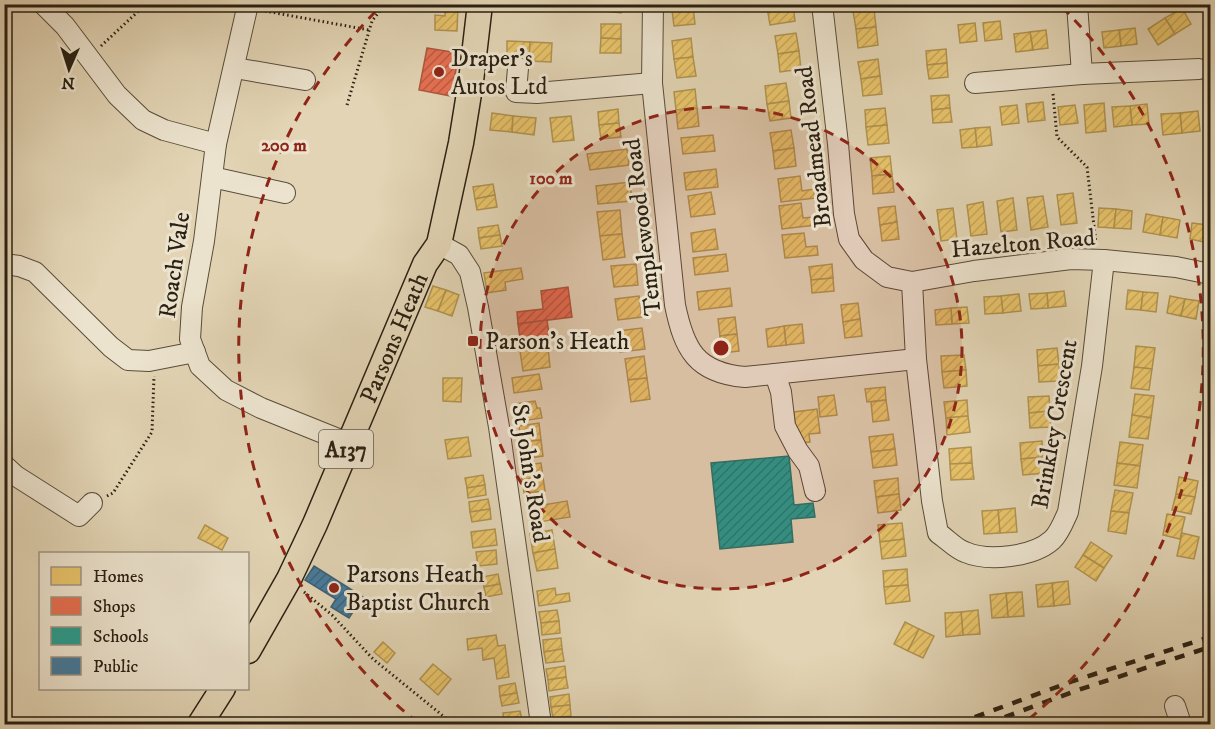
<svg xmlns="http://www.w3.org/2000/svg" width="1215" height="729" viewBox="0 0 1215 729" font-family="'IM FELL DW Pica',serif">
<defs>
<pattern id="homes-hatch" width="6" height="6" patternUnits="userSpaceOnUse" patternTransform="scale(1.5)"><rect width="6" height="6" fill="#e9c46a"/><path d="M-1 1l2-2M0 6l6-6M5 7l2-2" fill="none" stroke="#c8a85b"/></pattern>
<pattern id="shops-hatch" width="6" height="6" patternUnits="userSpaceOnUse" patternTransform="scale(1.5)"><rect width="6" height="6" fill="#e76f51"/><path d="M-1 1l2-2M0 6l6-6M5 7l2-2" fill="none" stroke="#bb5b42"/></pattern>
<pattern id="schools-hatch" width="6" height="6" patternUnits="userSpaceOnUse" patternTransform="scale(1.5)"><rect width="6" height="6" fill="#2a9d8f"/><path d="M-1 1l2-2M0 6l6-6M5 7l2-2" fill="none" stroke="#248074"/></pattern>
<pattern id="public-hatch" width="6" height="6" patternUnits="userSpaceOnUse" patternTransform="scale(1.5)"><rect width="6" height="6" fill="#457b9d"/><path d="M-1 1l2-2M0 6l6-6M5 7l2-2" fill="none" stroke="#3a647f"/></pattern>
</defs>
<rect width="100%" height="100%" fill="#e2d4b4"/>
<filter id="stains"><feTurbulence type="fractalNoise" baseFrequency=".00333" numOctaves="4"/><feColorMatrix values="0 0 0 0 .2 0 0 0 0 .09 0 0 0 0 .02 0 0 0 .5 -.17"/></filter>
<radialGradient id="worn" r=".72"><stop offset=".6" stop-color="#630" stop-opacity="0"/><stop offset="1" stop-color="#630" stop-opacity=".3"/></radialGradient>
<g fill="url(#homes-hatch)" stroke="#b09350" stroke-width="1.5">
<polygon points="445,4 458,5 457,31 435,30 435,15 445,16"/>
<polygon points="607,4 622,4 621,13 606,11"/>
<polygon points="793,4 795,21 770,25 767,7"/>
<polygon points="693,7 695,24 674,26 672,10"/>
<polygon points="1182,8 1191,24 1175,34 1165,18"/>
<polygon points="874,9 876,27 856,29 853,11"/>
<polygon points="1165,18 1175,34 1158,45 1148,29"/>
<polygon points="1000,21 1002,39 985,41 983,23"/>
<polygon points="975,23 977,41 960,43 958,25"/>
<polygon points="601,24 621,24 621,39 601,38"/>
<polygon points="876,27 878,45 858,48 856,29"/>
<polygon points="1135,28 1137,44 1121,46 1119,30"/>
<polygon points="1046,30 1048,48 1033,50 1030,32"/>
<polygon points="1119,30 1121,46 1104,48 1102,32"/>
<polygon points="1030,32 1033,50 1016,52 1014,34"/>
<polygon points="796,33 799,51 778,54 775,36"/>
<polygon points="601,38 621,39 621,53 600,53"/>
<polygon points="691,38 693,57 674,59 672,41"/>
<polygon points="507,41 530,42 529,61 507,61"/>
<polygon points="530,42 552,43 551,62 529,61"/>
<polygon points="946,49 947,63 927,65 926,51"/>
<polygon points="799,51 801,69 780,72 778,54"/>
<polygon points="693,57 696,76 677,78 674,59"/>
<polygon points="878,59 880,76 861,79 858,62"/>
<polygon points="947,63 948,77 929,79 927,65"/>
<polygon points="880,76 882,94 863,96 861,79"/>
<polygon points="786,83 789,101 767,104 765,86"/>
<polygon points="695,89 697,108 676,110 674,92"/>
<polygon points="949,95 950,108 932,110 931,96"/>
<polygon points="789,101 791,118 770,121 767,104"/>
<polygon points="1043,102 1045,120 1028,122 1026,104"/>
<polygon points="1104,103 1106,131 1086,133 1084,105"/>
<polygon points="1147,104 1149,124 1132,125 1130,106"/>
<polygon points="1017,105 1019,123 1002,125 1000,107"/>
<polygon points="1075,105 1078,123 1060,125 1058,107"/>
<polygon points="1130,106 1132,125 1114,127 1112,107"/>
<polygon points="697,108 699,126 678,129 676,110"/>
<polygon points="885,108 887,125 866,127 865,110"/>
<polygon points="950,108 952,122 933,123 932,110"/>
<polygon points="618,109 619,123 599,125 598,112"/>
<polygon points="1198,111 1200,131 1182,133 1180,113"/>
<polygon points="492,113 513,116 512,132 490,130"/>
<polygon points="1180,113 1182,133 1163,135 1161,114"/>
<polygon points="513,116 536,118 534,135 512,132"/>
<polygon points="571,116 574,140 553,142 550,118"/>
<polygon points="619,123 621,137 601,139 599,125"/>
<polygon points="887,125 889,143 868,145 866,127"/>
<polygon points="990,127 992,145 977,147 975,128"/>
<polygon points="975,128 977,147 962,148 960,130"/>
<polygon points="791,130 794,148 773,151 770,133"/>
<polygon points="713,135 715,151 683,154 681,138"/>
<polygon points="794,148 796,166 775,169 773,151"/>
<polygon points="627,149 629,165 590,170 587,154"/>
<polygon points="890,156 892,174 872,176 870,158"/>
<polygon points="716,169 718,187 686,190 684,173"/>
<polygon points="892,174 894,192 873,194 872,176"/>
<polygon points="800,176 802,191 814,189 815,198 781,202 778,179"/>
<polygon points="630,182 632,201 598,204 596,186"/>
<polygon points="493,184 495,195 475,199 473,187"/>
<polygon points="711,192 715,214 691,217 688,196"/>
<polygon points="1073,193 1077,223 1061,225 1057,195"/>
<polygon points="495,195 497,207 477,210 475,199"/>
<polygon points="1043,196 1048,227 1031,230 1027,198"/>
<polygon points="1013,198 1017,230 1001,232 997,201"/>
<polygon points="983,202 987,234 971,236 967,205"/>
<polygon points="801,203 803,218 814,217 816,225 782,229 779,206"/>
<polygon points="895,206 897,222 880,225 878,208"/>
<polygon points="953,208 957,239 941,241 937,210"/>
<polygon points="1099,208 1116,209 1114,228 1098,227"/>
<polygon points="1116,209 1132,211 1131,229 1114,228"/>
<polygon points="620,210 622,234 600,236 597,212"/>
<polygon points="1146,214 1163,217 1160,235 1143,232"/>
<polygon points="1163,217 1180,220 1177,238 1160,235"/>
<polygon points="897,222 899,239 882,241 880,225"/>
<polygon points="1192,223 1207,225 1204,242 1190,239"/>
<polygon points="498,225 500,235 479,238 478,228"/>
<polygon points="1207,225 1210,226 1210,243 1204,242"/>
<polygon points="715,229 718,249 693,252 691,233"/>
<polygon points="804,233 806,247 817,246 818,255 785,258 782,235"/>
<polygon points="622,234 625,257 603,260 600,236"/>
<polygon points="500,235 502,246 481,249 479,238"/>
<polygon points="726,254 728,271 695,275 693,258"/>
<polygon points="636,264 638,285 614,287 611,266"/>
<polygon points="832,264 833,278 811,280 809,267"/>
<polygon points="521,268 523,279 505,282 506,290 487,293 484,273"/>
<polygon points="833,278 834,291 812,293 811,280"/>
<polygon points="433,286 446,290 438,311 425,307"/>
<polygon points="730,288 732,306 699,310 697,292"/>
<polygon points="446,290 459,295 452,316 438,311"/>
<polygon points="1128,290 1143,292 1141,310 1126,309"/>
<polygon points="1064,291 1066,306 1048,308 1047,293"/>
<polygon points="1143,292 1158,293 1156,312 1141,310"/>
<polygon points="1047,293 1048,308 1031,309 1029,294"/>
<polygon points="1019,294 1021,311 1003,313 1001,296"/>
<polygon points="639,296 642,317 618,320 615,299"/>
<polygon points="1001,296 1003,313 985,314 984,297"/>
<polygon points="1170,296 1185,299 1181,316 1167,313"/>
<polygon points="1185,299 1199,301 1196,319 1181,316"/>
<polygon points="858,303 860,319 843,322 841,305"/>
<polygon points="967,307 969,323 952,324 951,308"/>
<polygon points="951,308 952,324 936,325 935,310"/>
<polygon points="735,317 737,334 720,336 718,319"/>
<polygon points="860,319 862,336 845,338 843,322"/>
<polygon points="802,324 804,343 786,345 784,326"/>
<polygon points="784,326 786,345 768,347 766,329"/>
<polygon points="642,328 645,349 620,352 618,331"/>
<polygon points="737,334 739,351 722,353 720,336"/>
<polygon points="1136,346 1155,348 1152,369 1134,367"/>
<polygon points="548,347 550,367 523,371 520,351"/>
<polygon points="1057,348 1059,364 1038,366 1037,350"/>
<polygon points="964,355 966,370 942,372 941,356"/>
<polygon points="644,356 647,378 628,380 625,359"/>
<polygon points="1059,364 1060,381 1039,382 1038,366"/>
<polygon points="1134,367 1152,369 1149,390 1131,388"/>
<polygon points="966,370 967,386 944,388 942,372"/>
<polygon points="539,374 542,389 514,393 512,378"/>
<polygon points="443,378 462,378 461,402 443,401"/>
<polygon points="647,378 650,399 631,402 628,380"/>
<polygon points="885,387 886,400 867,402 865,389"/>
<polygon points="1135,394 1154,396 1151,418 1132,415"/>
<polygon points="834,395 837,415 820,417 818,397"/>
<polygon points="1049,396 1050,411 1029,413 1028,397"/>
<polygon points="886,400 889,420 873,422 871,402"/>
<polygon points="967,400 968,416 946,418 944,402"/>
<polygon points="535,401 537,408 540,408 542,418 522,421 521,413 516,414 515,404"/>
<polygon points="817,409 820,433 809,434 810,442 797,443 794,412"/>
<polygon points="1050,411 1051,427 1030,428 1029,413"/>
<polygon points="1132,415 1151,418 1148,439 1129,437"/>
<polygon points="968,416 970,432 947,435 946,418"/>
<polygon points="539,423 541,440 521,442 519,426"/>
<polygon points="893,434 895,449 871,452 869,437"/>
<polygon points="468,437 471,456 448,459 445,440"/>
<polygon points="541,440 543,456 523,459 521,442"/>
<polygon points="1042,441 1043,457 1021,459 1020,443"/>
<polygon points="1120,442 1143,445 1140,466 1117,463"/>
<polygon points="971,447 972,463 950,464 949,449"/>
<polygon points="895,449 897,465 873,468 871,452"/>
<polygon points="1043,457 1045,473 1023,475 1021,459"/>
<polygon points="541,463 543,477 522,480 520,466"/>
<polygon points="972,463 974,479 951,480 950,464"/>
<polygon points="1117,463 1140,466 1137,488 1114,485"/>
<polygon points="1209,464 1210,465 1210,487 1203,486"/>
<polygon points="483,475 485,485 467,488 465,478"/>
<polygon points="543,477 545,491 524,493 522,480"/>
<polygon points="1179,477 1198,481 1195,497 1176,494"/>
<polygon points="898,478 899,494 876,497 874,481"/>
<polygon points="485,485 486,495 468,498 467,488"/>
<polygon points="1115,490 1133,493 1129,513 1111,511"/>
<polygon points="899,494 901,510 878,513 876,497"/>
<polygon points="1176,494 1195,497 1191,514 1172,510"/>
<polygon points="488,499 490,509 470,512 469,502"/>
<polygon points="567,501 570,517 539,522 536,506"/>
<polygon points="1015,508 1017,532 1000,533 998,510"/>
<polygon points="490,509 491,519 472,522 470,512"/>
<polygon points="998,510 1000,533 984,534 982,511"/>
<polygon points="1111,511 1129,513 1126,534 1108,531"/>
<polygon points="1167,514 1185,517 1180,539 1163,535"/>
<polygon points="902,523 904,539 880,542 878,525"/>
<polygon points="205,525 228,538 222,550 198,538"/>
<polygon points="495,529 497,545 473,548 471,532"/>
<polygon points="552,530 555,549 533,553 530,534"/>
<polygon points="1182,533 1199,537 1194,559 1177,556"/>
<polygon points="904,539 906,556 882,559 880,542"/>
<polygon points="1091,542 1112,556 1104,568 1083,555"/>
<polygon points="555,549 558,568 537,571 533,553"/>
<polygon points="496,550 497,564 478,566 476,552"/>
<polygon points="1083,555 1104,568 1096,581 1075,567"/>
<polygon points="907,569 908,585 884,587 883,571"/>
<polygon points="498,574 500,584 484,587 482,577"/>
<polygon points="1068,581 1070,604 1054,606 1052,583"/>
<polygon points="1052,583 1054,606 1038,607 1036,585"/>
<polygon points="500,584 502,594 486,597 484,587"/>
<polygon points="908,585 910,601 886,604 884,587"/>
<polygon points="555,588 556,595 569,593 570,601 539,606 537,591"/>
<polygon points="1022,592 1024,616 1008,617 1006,593"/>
<polygon points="1006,593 1008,617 992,618 990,595"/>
<polygon points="557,610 559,621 541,623 539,612"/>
<polygon points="978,610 980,634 963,635 961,612"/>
<polygon points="961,612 963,635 946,637 945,613"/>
<polygon points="559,621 560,633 542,635 541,623"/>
<polygon points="905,622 919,629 908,651 894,644"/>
<polygon points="919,629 934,636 923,658 908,651"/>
<polygon points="496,635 498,646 505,645 509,677 497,679 494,658 483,660 482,648 468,650 467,639"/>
<polygon points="561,638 562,649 544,652 543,640"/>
<polygon points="383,642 395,653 387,663 374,652"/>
<polygon points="562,649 564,661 546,663 544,652"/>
<polygon points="433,664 451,679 438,695 420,679"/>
<polygon points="565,666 566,677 548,680 546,669"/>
<polygon points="566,677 568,688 549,691 548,680"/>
<polygon points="515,683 517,693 500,696 499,686"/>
<polygon points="517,693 519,703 502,706 500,696"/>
<polygon points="569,694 570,705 551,707 550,697"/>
<polygon points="1210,696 1210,714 1208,715 1203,698"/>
<polygon points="570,705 571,716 553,718 551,707"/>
<polygon points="520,711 522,720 504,723 503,713"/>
<polygon points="429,717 437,724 423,724"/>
<polygon points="522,720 522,724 504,724 504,723"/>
<polygon points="1125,720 1127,724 1112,724"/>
</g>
<g fill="url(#shops-hatch)" stroke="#ae573e" stroke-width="1.5">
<polygon points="427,48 459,53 451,96 419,90"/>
<polygon points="568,287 572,317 518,324 517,312 543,309 541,291"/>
<polygon points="547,320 550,341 521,345 518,324"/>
</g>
<polygon fill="url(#schools-hatch)" stroke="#2a786a" stroke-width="1.5" points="789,456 794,505 813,503 815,517 791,519 793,542 720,549 711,463"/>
<polygon fill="url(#public-hatch)" stroke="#3d6074" stroke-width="1.5" points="314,566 363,597 349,618 331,607 336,599 305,580"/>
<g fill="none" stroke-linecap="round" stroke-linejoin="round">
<defs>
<g id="minor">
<polyline points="43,4 65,26 117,95 143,120 164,130 216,144"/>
<polyline points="248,4 216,144 204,241 192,307 190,339 200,366 226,390 261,408 348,443"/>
<path d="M653 4 652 83 675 305C684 349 696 373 745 377L916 359"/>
<polyline points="822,4 838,144 844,214 849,239 864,260 887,277 912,282 974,271 1071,259 1104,260 1176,267 1210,274"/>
<polyline points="1077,4 1082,74"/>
<polyline points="235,68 305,80"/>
<polyline points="518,68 516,92 537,93 652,83"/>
<polyline points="975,83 1082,74 1199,69"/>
<polyline points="212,177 285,193"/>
<polyline points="439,244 459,255 470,272 478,307 499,427 541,724"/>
<polyline points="4,264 19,266 35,272 111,347 128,360 149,361 195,352"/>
<path d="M912 282 916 359 932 501 938 533C947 539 956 549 965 552 988 562 1033 557 1052 540 1059 534 1064 521 1068 512L1092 366 1104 260"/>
<polyline points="775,374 781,392 785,426 798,451 809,466 815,491"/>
<polyline points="4,465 16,476 79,516 92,503"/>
<polyline points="1175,706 1181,724"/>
</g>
<g id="major">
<path id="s1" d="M248 651 289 579 315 524 425 264 439 244 461 143 471 81 480 4"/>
<polyline points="200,724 223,688"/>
</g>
</defs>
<use href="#minor" stroke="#584d3b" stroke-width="22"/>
<use href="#major" stroke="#2a2013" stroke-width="27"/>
<g stroke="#2a2013" stroke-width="3" stroke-dasharray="1.5 3" stroke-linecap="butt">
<polyline points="265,11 369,30"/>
<polyline points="101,46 146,4"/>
<polyline points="1053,94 1057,137 1087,167 1096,243"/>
<polyline points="347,105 372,21 385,4"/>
<polyline points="107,496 113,493 152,432 154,376"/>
<polyline points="304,592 332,615 373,659 453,724"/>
</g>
<use href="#minor" stroke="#ece3ce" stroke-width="20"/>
<use href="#major" stroke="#e2d4b4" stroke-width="24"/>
<g stroke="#2a2013" stroke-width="4.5" stroke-dasharray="10 10" stroke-linecap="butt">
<polyline points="956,724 1073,681 1210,637"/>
<polyline points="986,724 1078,690 1210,647"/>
</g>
</g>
<circle cx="721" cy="348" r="241" fill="#8f2418" fill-opacity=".12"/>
<g fill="none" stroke="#8f2418" stroke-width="3" stroke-dasharray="10 8">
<circle cx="721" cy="348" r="241"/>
<path d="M418 723A482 482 0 0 1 380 7M1062 7A482 482 0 0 1 1024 723"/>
</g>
<g fill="#8f2418" stroke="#ece3ce" stroke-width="2">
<circle cx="439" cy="72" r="6"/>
<rect x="467" y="335" width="12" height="12" rx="3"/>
<circle cx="334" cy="588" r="6"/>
</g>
<g text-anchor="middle" stroke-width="6" stroke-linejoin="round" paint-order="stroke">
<rect fill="#ece3ce" stroke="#645a4b" stroke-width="1.5" x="319" y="430" width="54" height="38" rx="4.5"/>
<g font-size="22" font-weight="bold" fill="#2a2013">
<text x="346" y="457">A137</text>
</g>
<g font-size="24" fill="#2a2013" stroke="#ece3ce" text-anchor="start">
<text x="451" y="66">Draper's<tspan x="451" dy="28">Autos Ltd</tspan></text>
<text x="485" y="349">Parson's Heath</text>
<text x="346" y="582">Parsons Heath<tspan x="346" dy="28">Baptist Church</tspan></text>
</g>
<g font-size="24" fill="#2a2013" stroke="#ece3ce">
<text transform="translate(813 147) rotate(-97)" y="8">Broadmead Road</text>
<text transform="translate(642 227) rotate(-97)" y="8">Templewood Road</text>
<text transform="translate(1023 243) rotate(-5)" y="8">Hazelton Road</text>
<text transform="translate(174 265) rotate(-82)" y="8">Roach Vale</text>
<text dy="8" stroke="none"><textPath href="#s1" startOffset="346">Parsons Heath</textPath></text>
<text transform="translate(1054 424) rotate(-80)" y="8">Brinkley Crescent</text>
<text transform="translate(531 473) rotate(81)" y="8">St John's Road</text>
</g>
</g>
<circle cx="721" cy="348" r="9" fill="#8f2418" stroke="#ece3ce" stroke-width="3"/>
<g font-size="18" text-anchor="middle" font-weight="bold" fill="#8f2418" stroke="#ece3ce" stroke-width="6" stroke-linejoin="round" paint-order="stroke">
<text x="284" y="151">200 m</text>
<text x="551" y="184">100 m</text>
</g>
<rect width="1215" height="729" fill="none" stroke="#e2d4b4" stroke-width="24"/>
<rect x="6" y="6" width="1203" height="717" fill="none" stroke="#2a2013" stroke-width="3"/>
<rect x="12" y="12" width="1191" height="705" fill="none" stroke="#2a2013" stroke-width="1.5"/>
<rect x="39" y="552" width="210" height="138" fill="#ece3ce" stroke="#9e9583" stroke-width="1.5"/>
<rect x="51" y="567" width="30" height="18" fill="#e9c46a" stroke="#9e9583" stroke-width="1.5"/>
<text x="93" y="582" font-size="18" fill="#2a2013">Homes</text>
<rect x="51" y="597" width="30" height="18" fill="#e76f51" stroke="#9e9583" stroke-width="1.5"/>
<text x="93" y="612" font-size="18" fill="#2a2013">Shops</text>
<rect x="51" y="627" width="30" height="18" fill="#2a9d8f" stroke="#9e9583" stroke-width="1.5"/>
<text x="93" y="642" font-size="18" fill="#2a2013">Schools</text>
<rect x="51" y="657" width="30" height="18" fill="#457b9d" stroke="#9e9583" stroke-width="1.5"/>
<text x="93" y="672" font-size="18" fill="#2a2013">Public</text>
<g transform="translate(69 69) rotate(183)" stroke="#ece3ce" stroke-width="4.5" paint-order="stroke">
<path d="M0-4.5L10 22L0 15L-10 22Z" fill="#2a2013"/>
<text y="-9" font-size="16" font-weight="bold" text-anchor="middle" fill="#2a2013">N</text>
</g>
<rect width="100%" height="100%" filter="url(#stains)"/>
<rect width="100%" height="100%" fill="url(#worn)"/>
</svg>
